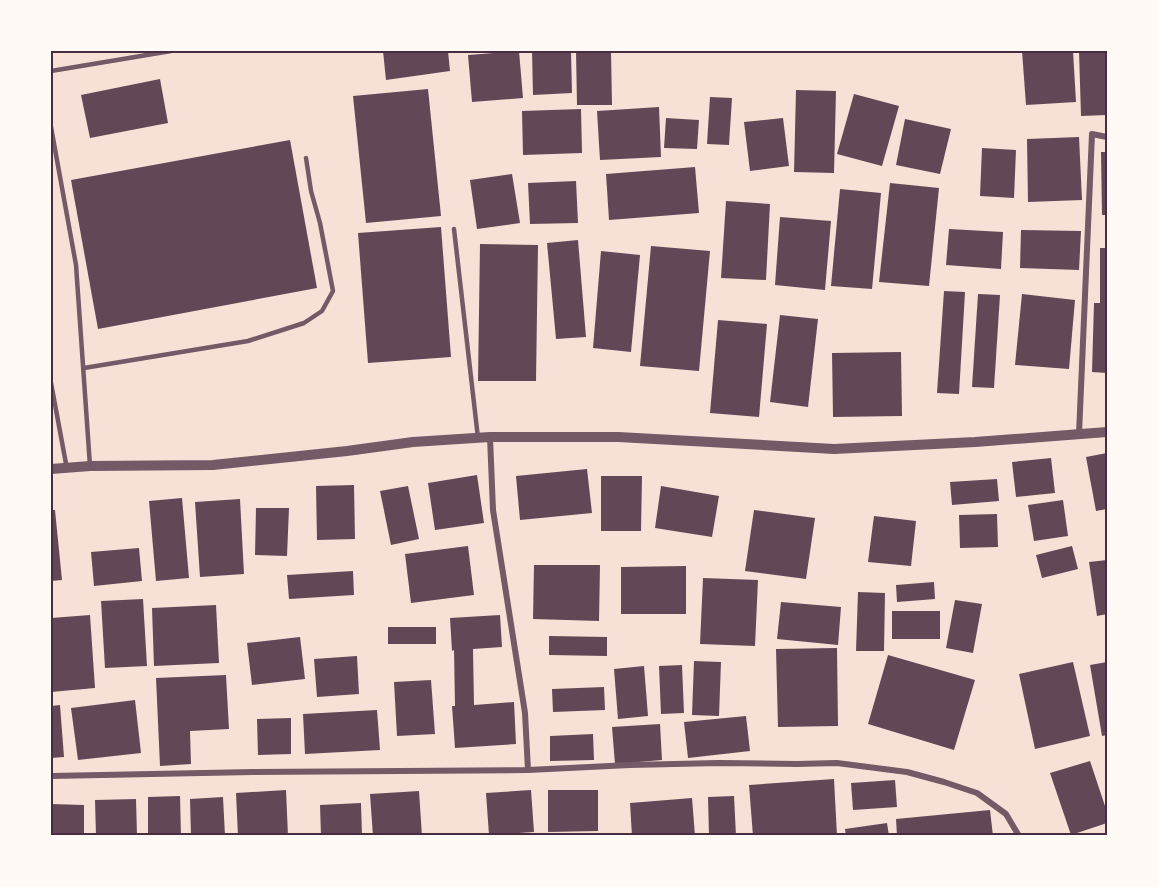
<svg xmlns="http://www.w3.org/2000/svg" width="1158" height="887" viewBox="0 0 1158 887" font-family="Quicksand,sans-serif">
<rect width="100%" height="100%" fill="#f7e1d7"/>
<g fill="#644757">
<polygon points="383,51 448,51 450,71 386,80"/>
<polygon points="519,51 523,98 472,102 468,55"/>
<polygon points="532,51 571,51 572,93 533,95"/>
<polygon points="576,51 611,51 612,105 577,105"/>
<polygon points="1022,51 1073,51 1076,102 1026,105"/>
<polygon points="1079,51 1107,51 1107,115 1081,116"/>
<polygon points="160,79 168,123 90,138 81,95"/>
<polygon points="428,89 441,216 366,223 353,96"/>
<polygon points="796,90 836,91 834,173 794,172"/>
<polygon points="854,94 899,106 882,166 837,154"/>
<polygon points="710,97 732,98 729,145 707,144"/>
<polygon points="659,107 661,157 600,160 597,111"/>
<polygon points="581,109 582,153 523,155 522,111"/>
<polygon points="666,118 699,120 697,149 664,148"/>
<polygon points="783,118 789,166 750,171 744,122"/>
<polygon points="905,119 951,129 940,174 896,165"/>
<polygon points="1079,137 1082,200 1028,202 1027,139"/>
<polygon points="290,140 317,288 98,329 71,180"/>
<polygon points="982,148 1016,150 1014,198 980,196"/>
<polygon points="1101,152 1107,152 1107,215 1102,215"/>
<polygon points="695,167 699,213 609,220 606,174"/>
<polygon points="512,174 520,223 477,229 470,180"/>
<polygon points="576,181 578,223 530,224 528,183"/>
<polygon points="890,183 939,188 929,286 879,282"/>
<polygon points="840,189 881,193 872,289 831,286"/>
<polygon points="726,201 770,204 766,280 721,278"/>
<polygon points="780,217 831,221 825,290 775,285"/>
<polygon points="441,227 451,357 368,363 358,233"/>
<polygon points="949,229 1003,232 1001,269 946,265"/>
<polygon points="1021,230 1081,231 1079,270 1020,268"/>
<polygon points="578,240 586,337 556,339 547,243"/>
<polygon points="480,244 538,245 536,381 478,381"/>
<polygon points="651,246 710,251 699,371 640,366"/>
<polygon points="1100,248 1107,248 1107,373 1092,372 1094,303 1100,303"/>
<polygon points="601,251 640,255 631,352 593,348"/>
<polygon points="944,291 965,292 959,394 937,393"/>
<polygon points="978,294 1000,295 994,388 972,387"/>
<polygon points="1022,294 1075,300 1069,369 1015,365"/>
<polygon points="780,315 818,319 808,407 770,402"/>
<polygon points="718,320 767,324 759,417 710,413"/>
<polygon points="901,352 902,416 833,417 832,353"/>
<polygon points="1107,453 1107,509 1096,511 1086,457"/>
<polygon points="1051,458 1055,493 1016,497 1012,462"/>
<polygon points="587,469 592,513 520,520 516,476"/>
<polygon points="477,475 484,523 435,530 428,483"/>
<polygon points="601,476 642,476 641,531 601,531"/>
<polygon points="997,479 999,501 952,505 950,482"/>
<polygon points="354,485 355,539 317,540 316,486"/>
<polygon points="408,486 419,539 391,545 380,491"/>
<polygon points="661,486 719,496 712,537 655,528"/>
<polygon points="182,498 189,578 156,581 149,501"/>
<polygon points="240,499 244,574 200,577 195,502"/>
<polygon points="1063,500 1068,536 1034,541 1028,505"/>
<polygon points="256,508 289,508 287,556 255,555"/>
<polygon points="51,510 55,510 62,580 51,581"/>
<polygon points="754,510 815,518 806,579 745,571"/>
<polygon points="997,514 998,547 960,548 959,515"/>
<polygon points="874,516 916,521 911,566 868,562"/>
<polygon points="468,546 474,595 411,603 405,554"/>
<polygon points="1072,546 1078,569 1042,578 1036,555"/>
<polygon points="139,548 142,581 94,586 91,552"/>
<polygon points="1107,560 1107,614 1097,616 1089,562"/>
<polygon points="534,565 600,565 599,621 533,619"/>
<polygon points="686,566 686,614 621,614 621,567"/>
<polygon points="353,571 354,595 289,599 287,575"/>
<polygon points="703,578 758,580 755,646 700,644"/>
<polygon points="934,582 935,599 897,602 896,585"/>
<polygon points="858,592 885,593 884,651 856,651"/>
<polygon points="143,599 147,666 105,668 101,601"/>
<polygon points="955,600 982,604 973,653 946,648"/>
<polygon points="781,602 841,607 838,645 777,639"/>
<polygon points="216,605 219,663 154,666 152,608"/>
<rect x="892" y="611" width="48" height="28"/>
<polygon points="90,615 95,688 51,692 51,618"/>
<polygon points="500,615 502,647 473,649 474,705 514,702 516,744 455,748 452,706 455,706 454,650 452,651 450,618"/>
<rect x="388" y="627" width="48" height="17"/>
<polygon points="549,636 607,637 607,656 549,655"/>
<polygon points="300,637 305,679 252,685 247,643"/>
<polygon points="837,648 838,726 778,727 776,649"/>
<polygon points="888,655 975,680 954,750 868,724"/>
<polygon points="357,656 359,694 317,697 314,659"/>
<polygon points="694,661 721,662 719,716 692,715"/>
<polygon points="1073,662 1090,736 1035,749 1019,674"/>
<polygon points="1107,662 1107,735 1102,736 1090,665"/>
<polygon points="682,665 684,713 661,714 659,666"/>
<polygon points="644,666 648,716 618,719 614,669"/>
<polygon points="226,675 229,729 190,731 191,764 160,766 156,678"/>
<polygon points="431,680 435,734 397,736 394,682"/>
<polygon points="604,687 605,710 553,712 552,689"/>
<polygon points="135,700 141,753 78,760 71,708"/>
<polygon points="60,705 64,757 51,758 51,706"/>
<polygon points="377,710 380,750 305,754 303,714"/>
<polygon points="746,716 750,751 688,758 684,722"/>
<polygon points="291,718 291,754 258,755 257,719"/>
<polygon points="660,724 662,760 615,764 612,727"/>
<polygon points="593,734 594,760 550,761 550,736"/>
<polygon points="1090,761 1107,812 1107,823 1071,835 1050,773"/>
<polygon points="834,779 837,836 753,836 749,785"/>
<polygon points="895,780 897,807 853,810 851,783"/>
<polygon points="286,790 288,836 238,836 236,793"/>
<polygon points="531,790 534,832 489,835 486,793"/>
<polygon points="548,790 598,790 598,831 548,832"/>
<polygon points="419,791 422,836 373,836 370,794"/>
<polygon points="180,796 181,836 148,836 148,797"/>
<polygon points="734,796 736,836 709,836 708,797"/>
<polygon points="223,797 225,836 191,836 190,799"/>
<polygon points="692,798 695,836 632,836 630,803"/>
<polygon points="136,799 137,836 96,836 95,800"/>
<polygon points="361,803 362,836 321,836 320,805"/>
<polygon points="51,804 84,805 84,836 51,836"/>
<polygon points="990,810 993,836 897,836 896,819"/>
<polygon points="887,823 889,836 846,836 845,829"/>
</g>
<g fill="none" stroke-linecap="round" stroke-linejoin="round">
<g stroke="#755966" stroke-width="4.5">
<polyline points="51,71 171,51"/>
<polyline points="51,127 76,265 90,466"/>
<polyline points="454,229 478,438"/>
<polyline points="84,368 248,341 304,323 322,311 333,291 320,223 311,191 306,158"/>
<polyline points="51,383 67,469"/>
</g>
<g stroke="#755966" stroke-width="6">
<polyline points="1079,434 1092,134 1107,137"/>
<polyline points="490,437 493,510 525,713 528,770"/>
<polyline points="51,776 253,772 528,770 630,765 719,763 797,764 837,763 907,772 944,782 977,793 1006,814 1019,836"/>
</g>
<polyline stroke="#755966" stroke-width="10" points="51,469 90,466 213,465 347,451 413,442 490,437 618,437 834,449 975,442 1107,432"/>
</g>
<rect width="1158" height="887" fill="none" stroke="#fffaf5" stroke-width="105"/>
<rect x="52" y="52" width="1054" height="782" fill="none" stroke="#4a2c40" stroke-width="2"/>
</svg>
